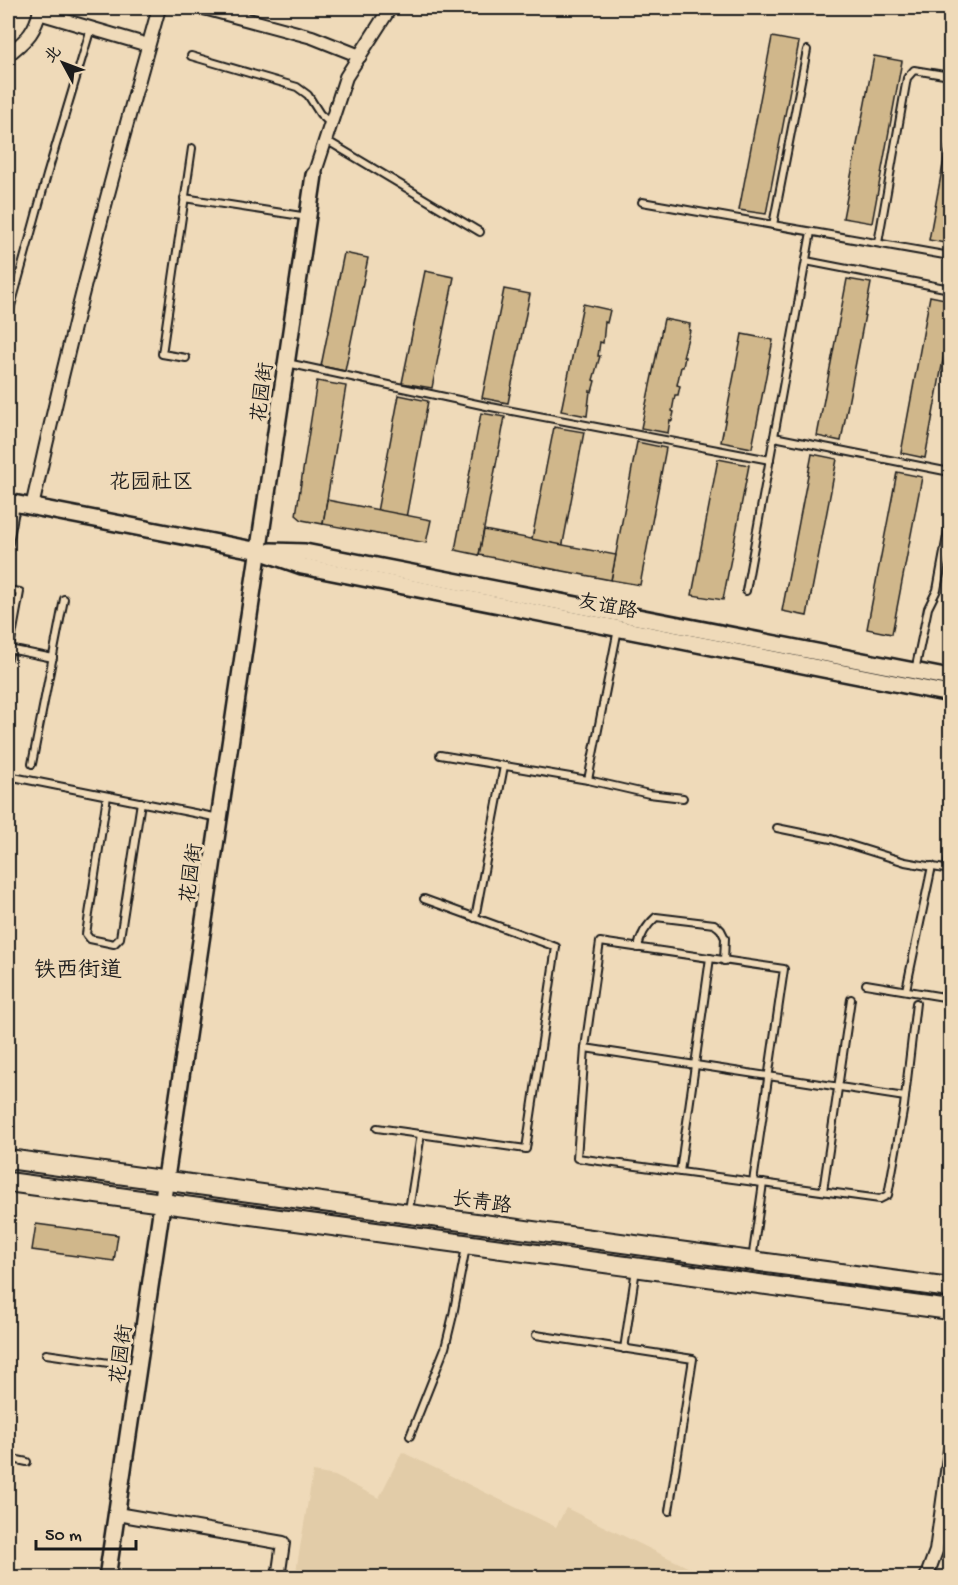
<svg xmlns="http://www.w3.org/2000/svg" width="958" height="1585" viewBox="0 0 958 1585" font-family="'Gochi Hand','LXGW WenKai TC',sans-serif">
<rect width="100%" height="100%" fill="#efdab9"/>
<filter id="ink" filterUnits="userSpaceOnUse"><feTurbulence type="fractalNoise" baseFrequency=".0167" numOctaves="2"/><feDisplacementMap in="SourceGraphic" scale="12" xChannelSelector="R" yChannelSelector="G"/><feConvolveMatrix kernelMatrix="1 2 1 2 8 2 1 2 1" color-interpolation-filters="sRGB"/></filter>
<g filter="url(#ink)">
<polygon fill="#e2cca8" points="402,1452 556,1527 566,1508 708,1577 295,1577 313,1472 335,1476 379,1498"/>
<g fill="#d0b78b" stroke="#1c1c1c" stroke-width="1.5">
<polygon points="772,37 799,42 766,214 739,210"/>
<polygon points="874,56 902,61 872,223 843,218"/>
<polygon points="950,127 950,244 929,240"/>
<polygon points="344,253 368,258 345,371 321,366"/>
<polygon points="425,271 454,277 432,388 402,383"/>
<polygon points="847,279 871,283 841,441 817,436"/>
<polygon points="504,289 530,294 508,403 482,398"/>
<polygon points="930,296 950,300 950,322 925,458 901,453"/>
<polygon points="583,304 610,310 607,323 605,322 603,343 600,342 598,356 600,356 593,380 595,381 592,392 590,391 587,416 561,411"/>
<polygon points="664,319 690,324 689,330 690,330 683,357 685,357 683,367 681,367 677,385 680,386 678,395 675,395 672,411 674,412 672,421 670,420 668,433 641,428"/>
<polygon points="742,334 773,340 752,448 721,442"/>
<polygon points="317,381 346,386 323,524 302,520 296,515"/>
<polygon points="399,395 428,401 402,539 373,533"/>
<polygon points="481,413 505,417 479,555 455,550"/>
<polygon points="554,427 584,432 558,570 527,564"/>
<polygon points="637,442 666,448 640,585 611,580"/>
<polygon points="812,454 837,459 807,616 782,611"/>
<polygon points="718,459 749,465 723,600 692,595"/>
<polygon points="897,472 922,477 892,634 867,629"/>
<polygon points="327,500 431,520 426,543 323,524"/>
<polygon points="484,530 616,555 611,580 479,555"/>
<polygon points="8,1221 11,1221 8,1246"/>
<polygon points="36,1224 118,1235 114,1261 32,1250"/>
</g>
<g fill="none" stroke-linecap="round" stroke-linejoin="round">
<defs>
<g id="service">
<polyline points="191,56 297,87 308,95 320,114 331,124"/>
<polyline points="326,140 480,232"/>
<polyline points="184,198 308,217"/>
<polyline points="642,202 950,256"/>
<polyline points="773,225 807,50"/>
<polyline points="878,243 907,78 914,70 950,76"/>
<polyline points="806,261 950,289"/>
<polyline points="8,317 47,175 91,28"/>
<polyline points="186,358 162,354 192,148"/>
<polyline points="287,363 491,407 770,460"/>
<polyline points="774,437 950,472"/>
<polyline points="8,548 16,505"/>
<polyline points="8,590 20,592 8,658"/>
<polyline points="746,591 811,232"/>
<polyline points="9,649 53,658"/>
<polyline points="915,671 928,608 937,590 950,520"/>
<polyline points="440,755 588,780 649,794 683,798"/>
<polyline points="32,764 64,599"/>
<polyline points="8,776 219,818"/>
<polyline points="588,780 618,629"/>
<polyline points="107,796 86,934 90,939 114,944 120,938 141,802"/>
<polyline points="777,828 831,839 905,862 950,870"/>
<polyline points="947,869 950,848"/>
<polyline points="475,918 504,766"/>
<path d="M638 948C640 935 646 926 656 917L714 924 718 927 721 930 725 938 724 961"/>
<polyline points="866,984 950,998"/>
<polyline points="906,990 932,866"/>
<polyline points="585,1048 905,1097"/>
<polyline points="377,1128 526,1149 556,947 424,899"/>
<polyline points="680,1172 710,958"/>
<polyline points="753,1182 784,969 600,942 585,1048 577,1158 880,1199 888,1195 904,1106 916,1003"/>
<polyline points="823,1191 851,999"/>
<polyline points="409,1210 421,1134"/>
<polyline points="752,1260 763,1183"/>
<polyline points="536,1335 693,1359 669,1511"/>
<polyline points="624,1349 636,1269"/>
<polyline points="46,1354 137,1367"/>
<polyline points="410,1436 445,1348 453,1315 466,1247"/>
<polyline points="8,1458 27,1462"/>
</g>
<g id="minor">
<polyline points="204,8 312,37 360,56"/>
<polyline points="39,13 148,45"/>
<path d="M8 55C28 38 34 34 41 8"/>
<polyline points="314,175 346,77 390,8"/>
<path d="M32 507C69 339 112 173 159 8"/>
<polyline points="117,1514 283,1543 278,1578"/>
<polyline points="926,1578 936,1551 950,1450"/>
</g>
<g id="tertiary">
<polyline points="8,502 259,551 302,566 950,694"/>
<polyline points="271,551 305,552 950,678"/>
<polyline points="107,1578 314,175"/>
</g>
<g id="secondary">
<polyline points="8,1159 950,1288"/>
<polyline points="8,1182 950,1310"/>
</g>
</defs>
<use href="#service" stroke="#1c1c1c" stroke-width="10"/>
<use href="#minor" stroke="#1c1c1c" stroke-width="16"/>
<use href="#tertiary" stroke="#1c1c1c" stroke-width="20"/>
<use href="#secondary" stroke="#1c1c1c" stroke-width="22"/>
<use href="#service" stroke="#efdab9" stroke-width="6"/>
<use href="#minor" stroke="#efdab9" stroke-width="12"/>
<use href="#tertiary" stroke="#efdab9" stroke-width="15"/>
<use href="#secondary" stroke="#efdab9" stroke-width="18"/>
</g>
</g>
<g text-anchor="middle" stroke-width="6" stroke-linejoin="round" paint-order="stroke">
<g font-size="20" fill="#1c1c1c" stroke="#efdab9">
<text transform="translate(261 392) rotate(-82)" y="7">花园街</text>
<text transform="translate(608 605) rotate(11)" y="7">友谊路</text>
<text transform="translate(190 873) rotate(-82)" y="7">花园街</text>
<text transform="translate(482 1201) rotate(8)" y="7">长青路</text>
<text transform="translate(120 1354) rotate(-82)" y="7">花园街</text>
</g>
<g font-size="21" fill="#1c1c1c" stroke="#efdab9">
<text x="151" y="488">花园社区</text>
</g>
<g font-size="22" fill="#1c1c1c" stroke="#efdab9">
<text x="78" y="976">铁西街道</text>
</g>
</g>
<rect width="958" height="1585" fill="none" stroke="#efdab9" stroke-width="30"/>
<rect x="15" y="15" width="928" height="1555" fill="none" stroke="#1c1c1c" stroke-width="2" filter="url(#ink)"/>
<g transform="translate(63 63) rotate(311)" stroke="#efdab9" stroke-width="4.5" paint-order="stroke">
<path d="M0-4.5L10 22L0 15L-10 22Z" fill="#1c1c1c"/>
<text y="-9" font-size="16" font-weight="bold" text-anchor="middle" fill="#1c1c1c">北</text>
</g>
<path d="M36 1540v9h100v-9" fill="none" stroke="#1c1c1c" stroke-width="3"/>
<text x="45" y="1540" font-size="18" fill="#1c1c1c" stroke="#efdab9" stroke-width="4.5" paint-order="stroke">50 m</text>
</svg>
